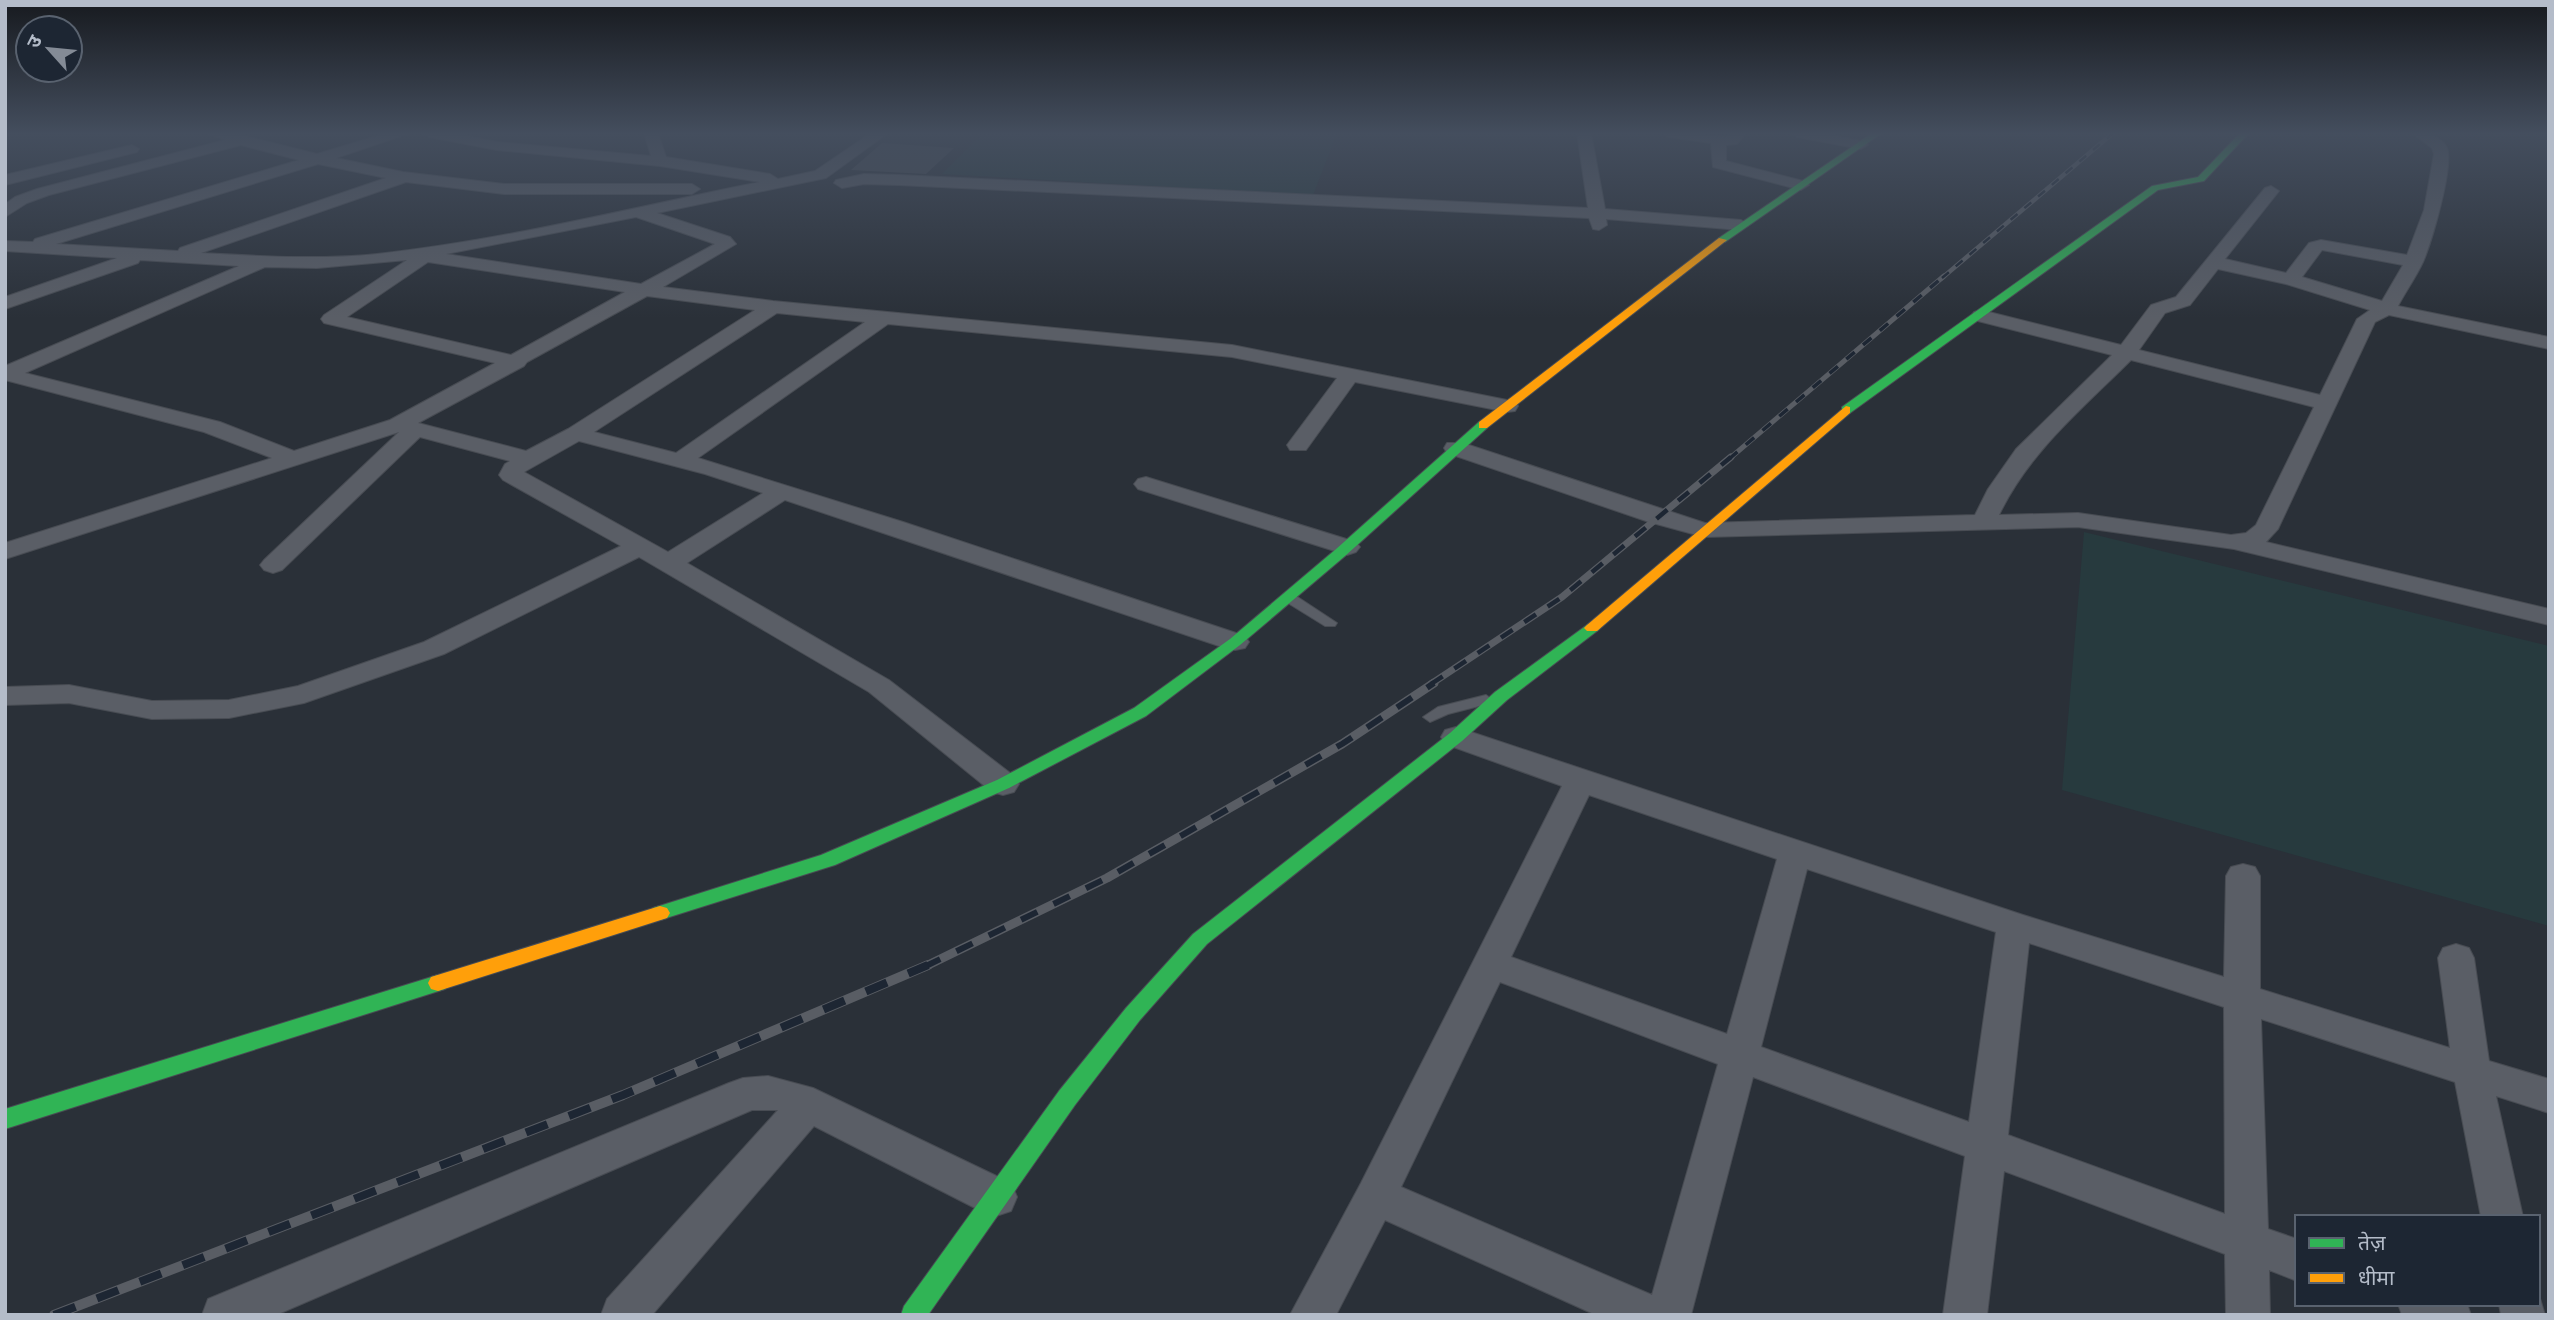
<svg xmlns="http://www.w3.org/2000/svg" width="2554" height="1320" viewBox="0 0 2554 1320" font-family="'IBM Plex Sans','Noto Sans Devanagari',sans-serif">
<rect width="100%" height="100%" fill="#2a3038"/>
<g fill="#273a3e">
<polygon points="983,133 1337,133 1313,195 942,174"/>
<polygon points="2084,532 2549,646 2549,926 2062,790"/>
</g>
<polygon fill="#444950" points="882,143 954,148 926,174 851,170"/>
<g fill="none" stroke-linecap="round" stroke-linejoin="round">
<defs>
<g id="lane">
<polygon points="1288,593 1293,594 1337,623 1335,626 1325,626 1283,600 1281,597"/>
<polygon points="1486,695 1493,700 1491,703 1448,714 1430,722 1423,717 1438,707"/>
</g>
<g id="street">
<path d="M208 133H233L317 154 387 133H410L336 158 403 172 504 184H692L700 189 692 194H504L406 182 201 253C259 256 318 260 377 254 506 240 634 207 760 182L660 166 497 150 429 137 422 133H454L497 142 651 156 644 133H658L666 157 770 174 778 179 815 171 871 133H888L826 178 657 213 730 237 736 244 663 287 773 301 1232 345 1507 400 1515 401 1518 406 1515 411 1507 412 1355 382 1306 450H1290L1287 445 1337 378 1232 357 888 324 698 458 903 522 1245 636 1249 642 1245 648 1235 650 1225 648 785 500 687 563 889 680 1014 776 1019 784 1014 792 1003 795 992 792 869 692 639 557 444 654 304 703 229 718 152 719 69 703 5 705V687L69 685 152 701 229 700 298 686 424 642 621 546 503 480 499 475 505 464 510 461 420 437 282 570 273 573 264 570 260 565 264 560 399 432 5 559V543L272 458 204 432 5 380V366L239 266 140 260 138 263 5 309V297L117 258 5 251V241L33 242 35 239 299 160 241 145 49 195 27 203 5 217V204L15 197 37 189 225 140ZM318 164 386 178 180 248 178 251 56 244ZM636 217 715 244 641 284 446 254ZM407 260 324 315 321 319 324 323 495 363 390 420 294 451 220 422 25 373 265 267 317 268ZM428 262 625 292 511 355 347 317ZM647 296 755 310 568 429 526 451 418 423 524 366 527 362ZM777 313 865 322 676 453 594 432ZM579 441 705 474 763 493 668 552 524 472Z"/>
<polygon points="1577,133 1591,133 1605,209 1741,220 1749,225 1741,230 1606,219 1607,225 1599,230 1593,229 1589,218 899,185 864,184 842,188 834,183 836,180 864,174 899,175 1588,208"/>
<polygon points="1662,133 1727,137 1731,133 1746,133 1737,144 1726,145 1726,161 1807,182 1809,185 1801,190 1713,167 1711,143 1669,137"/>
<polygon points="1790,133 1822,133 1866,142 1868,145 1861,149 1797,137"/>
<path d="M2412 133C2424 133 2439 134 2446 146 2456 161 2431 244 2423 262 2416 277 2406 291 2398 306L2549 337V349L2389 315 2375 322 2278 529 2266 542 2549 609V625L2234 549 2078 527 1704 537 1649 522 1447 453 1444 448 1447 443H1463L1705 523 1975 515 1988 489 2016 449 2112 355 1974 320 1971 316 1974 312 1981 310 2121 345 2151 305 2176 297 2265 188 2271 186 2279 191 2225 259 2286 273 2309 243 2321 240 2407 255 2424 210 2434 154 2432 148ZM2322 250 2403 265 2382 301 2302 277ZM2218 269 2286 284 2370 310 2357 319 2320 395 2139 350 2165 313 2190 305ZM2131 360 2314 407 2256 525 2246 533 2231 535 2078 513 1999 515C2030 451 2081 410 2131 360Z"/>
<polygon points="132,145 139,149 137,152 5,185 5,175"/>
<polygon points="1146,477 1356,542 1360,547 1356,552 1347,555 1338,552 1138,489 1134,484 1138,479"/>
<path d="M1456 727 2023 915 2224 977 2226 876 2231 867 2243 864 2255 867 2260 876V989L2450 1048 2438 958 2443 948 2456 944 2469 948 2474 958 2489 1061 2549 1079V1113L2496 1096 2523 1217H2481L2455 1082 2261 1019 2268 1229 2297 1239V1281L2269 1270 2270 1315H2226L2225 1254 2004 1171 1987 1315H1943L1965 1156 1753 1077 1691 1315H1596L1385 1220 1336 1315H1290L1361 1183 1562 786 1445 744 1441 737 1445 730ZM1589 795 1777 859 1727 1034 1511 957ZM1807 869 1996 932 1969 1122 1761 1047ZM2029 943 2224 1007 2225 1214 2008 1135ZM1500 982 1718 1064 1652 1295 1401 1187Z"/>
<polygon points="768,1076 813,1088 1011,1183 1017,1197 1011,1211 996,1216 981,1211 814,1126 652,1315 601,1315 607,1299 778,1110 752,1110 276,1315 202,1315 208,1299 729,1083 743,1078"/>
<polygon points="2538,1292 2545,1315 2501,1315 2499,1304 2538,1304"/>
<polygon points="2398,1304 2467,1304 2471,1315 2402,1315"/>
</g>
<g id="fast">
<polygon points="1872,133 1882,133 1725,242 1719,242 1719,238"/>
<polygon points="2240,133 2249,133 2204,181 2158,190 1850,413 1842,413 1842,407 2152,186 2198,177"/>
<polygon points="1483,421 1487,422 1487,428 1345,556 1240,645 1146,716 1009,788 835,865 660,920 653,918 650,913 653,908 821,855 997,780 1134,708 1230,639 1335,550 1479,422"/>
<polygon points="1592,623 1597,625 1600,628 1597,631 1507,700 1462,741 1207,944 1140,1020 1075,1105 928,1315 901,1315 904,1306 1059,1091 1126,1008 1193,934 1450,733 1495,692 1587,625"/>
<polygon points="438,975 445,977 448,983 445,989 5,1129 5,1109"/>
</g>
<g id="slow">
<polygon points="1719,238 1727,240 1487,428 1479,428 1479,422"/>
<polygon points="1846,406 1850,407 1850,413 1597,631 1587,631 1584,628 1587,625"/>
<polygon points="660,906 667,908 670,913 667,918 438,991 431,989 428,983 431,977"/>
</g>
</defs>
<use href="#lane" stroke="#484c53" stroke-width="2"/>
<use href="#street" stroke="#484c53" stroke-width="2"/>
<use href="#fast" stroke="#484c53" stroke-width="2"/>
<use href="#slow" stroke="#484c53" stroke-width="2"/>
<use href="#lane" fill="#5a5e66" fill-rule="evenodd"/>
<use href="#street" fill="#5a5e66" fill-rule="evenodd"/>
<use href="#fast" fill="#30b455" fill-rule="evenodd"/>
<use href="#slow" fill="#ff9f0a" fill-rule="evenodd"/>
<defs>
<polyline id="rail-far4" points="1942,278 2113,133"/>
<polyline id="rail-far3" points="1729,459 1944,276"/>
<polyline id="rail-far2" points="1431,684 1562,597 1731,457"/>
<polyline id="rail-far1" points="924,967 1107,878 1342,744 1434,683"/>
<polyline id="rail" points="54,1315 623,1095 928,965"/>
</defs>
<use href="#rail-far4" stroke="#595d64" stroke-width="4.5"/>
<use href="#rail-far3" stroke="#595d64" stroke-width="5"/>
<use href="#rail-far2" stroke="#595d64" stroke-width="7"/>
<use href="#rail-far1" stroke="#595d64" stroke-width="9"/>
<use href="#rail" stroke="#595d64" stroke-width="10"/>
<use href="#rail-far4" stroke="#1d2633" stroke-width="2.5" stroke-dasharray="9" stroke-linecap="butt"/>
<use href="#rail-far3" stroke="#1d2633" stroke-width="3.5" stroke-dasharray="11" stroke-linecap="butt"/>
<use href="#rail-far2" stroke="#1d2633" stroke-width="4.5" stroke-dasharray="14" stroke-linecap="butt"/>
<use href="#rail-far1" stroke="#1d2633" stroke-width="6" stroke-dasharray="18" stroke-linecap="butt"/>
<use href="#rail" stroke="#1d2633" stroke-width="8" stroke-dasharray="23" stroke-linecap="butt"/>
</g>
<linearGradient id="sky" x2="0" y2="1"><stop stop-color="#171a1f"/><stop offset="0.42" stop-color="#444e5e"/><stop offset="1" stop-color="#444e5e" stop-opacity="0"/></linearGradient>
<rect width="2554" height="318" fill="url(#sky)"/>
<rect width="2554" height="1320" fill="none" stroke="#b4bcc9" stroke-width="14"/>
<rect x="2295" y="1215" width="245" height="91" fill="#1d2633" stroke="#59626f" stroke-width="2"/>
<rect x="2309" y="1238" width="35" height="10" fill="#30b455" stroke="#59626f" stroke-width="2"/>
<text x="2358" y="1250" font-size="21" fill="#b4bcc9">तेज़</text>
<rect x="2309" y="1273" width="35" height="10" fill="#ff9f0a" stroke="#59626f" stroke-width="2"/>
<text x="2358" y="1285" font-size="21" fill="#b4bcc9">धीमा</text>
<g transform="translate(49 49) rotate(297)"><circle r="33" fill="#1d2633" stroke="#59626f" stroke-width="2"/>
<path d="M0-5L12 26L0 18L-12 26Z" fill="#848b96"/>
<text y="-10" font-size="19" font-weight="bold" text-anchor="middle" fill="#b4bcc9">उ</text>
</g>
</svg>
